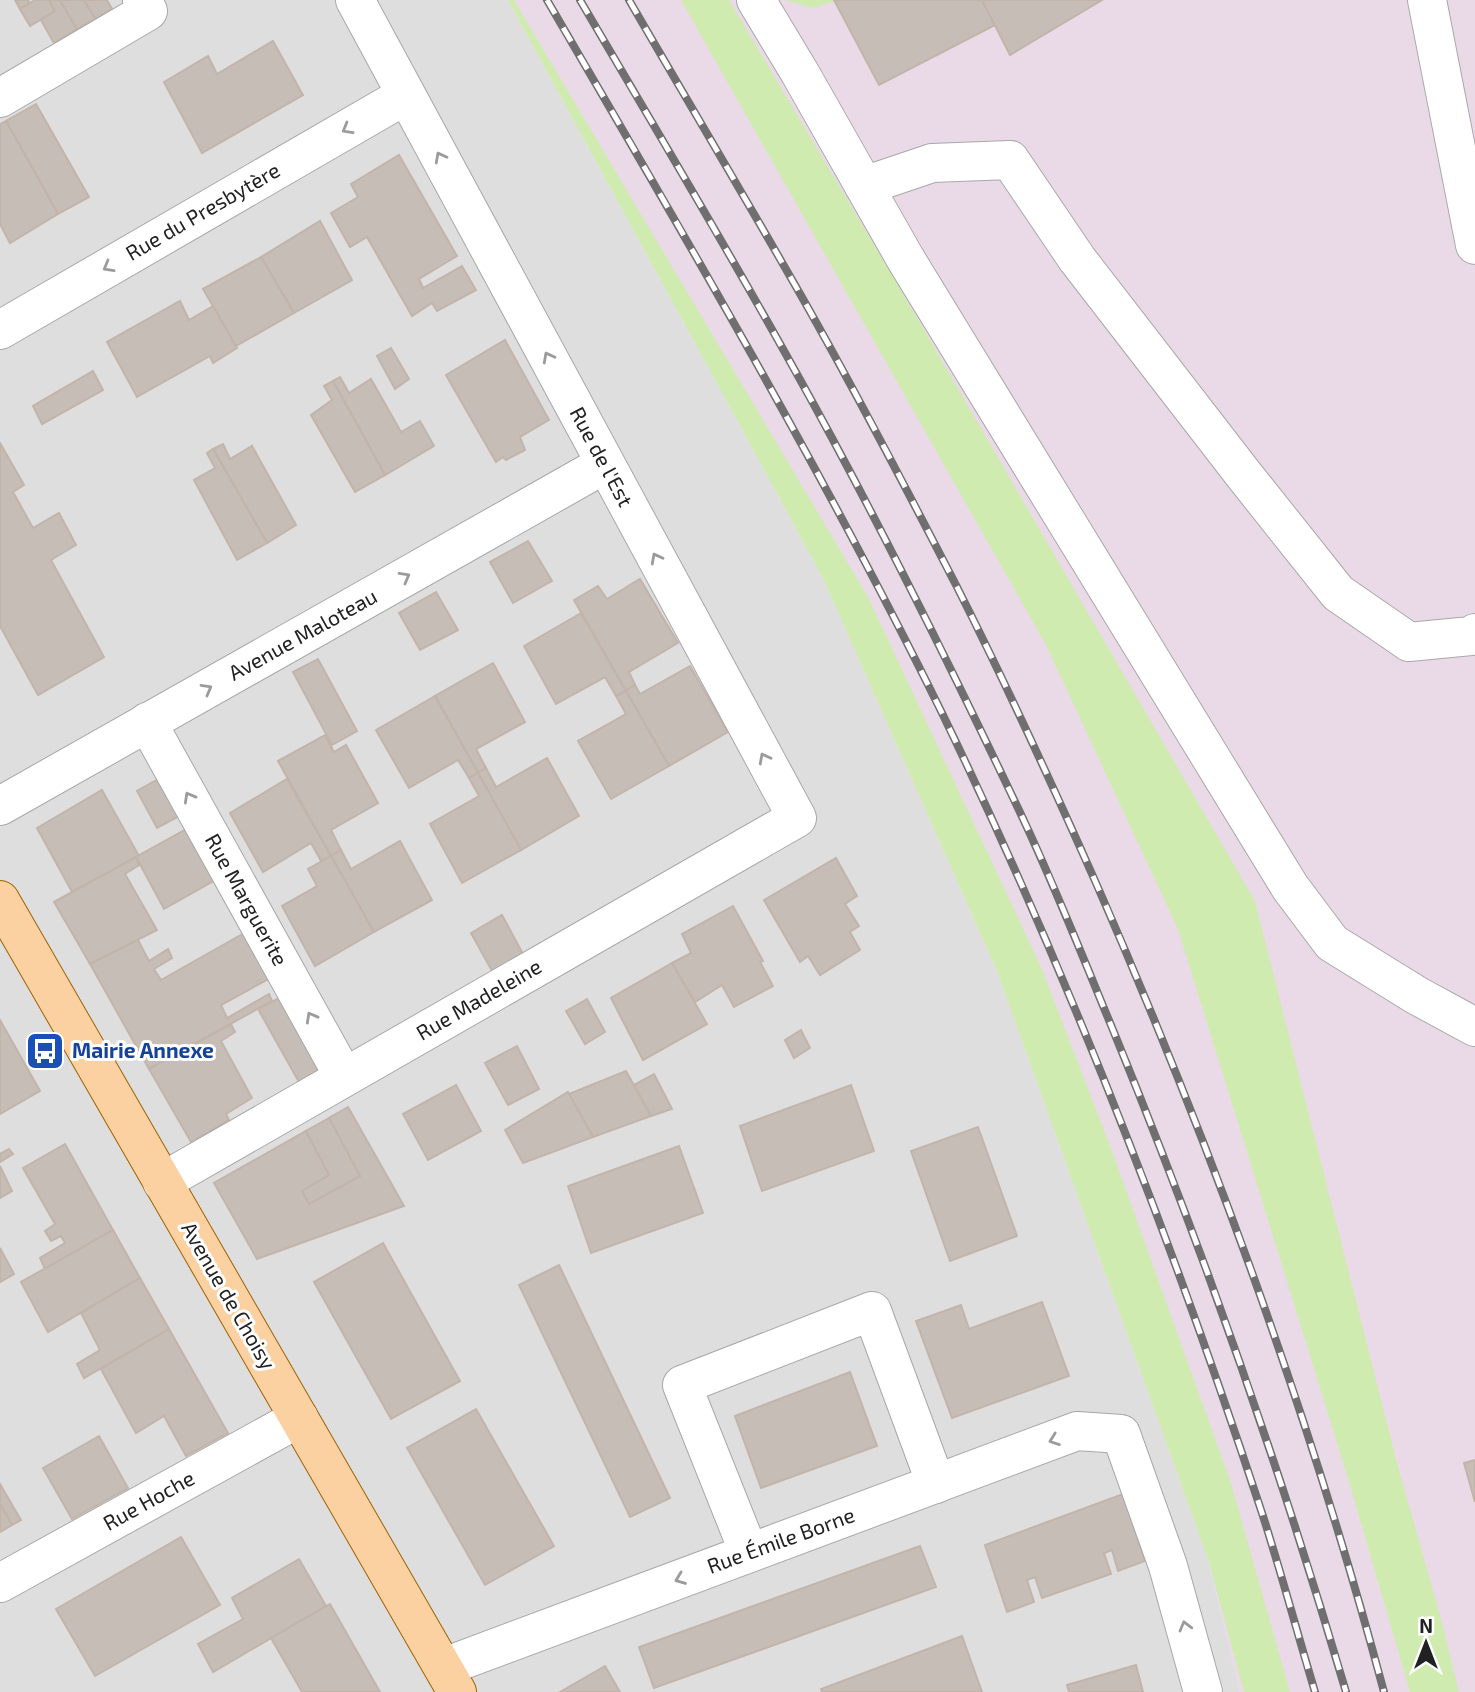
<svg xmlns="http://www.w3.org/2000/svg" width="1475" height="1692" viewBox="0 0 1475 1692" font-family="'Exo 2',sans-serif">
<rect width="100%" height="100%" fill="#f1eee8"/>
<polygon fill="#dfdede" points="0,0 508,0 823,578 997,971 1209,1562 1240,1692 0,1692"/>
<polygon fill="#eadae8" points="508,0 1475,0 1475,1692 1240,1692 1209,1562 997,971 823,578"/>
<g fill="#cfebaf">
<polygon points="508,0 514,0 868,597 1041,967 1112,1151 1231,1483 1290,1692 1244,1692 1209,1562 997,971 823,578"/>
<polygon points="681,0 729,0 902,292 1255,901 1397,1463 1442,1622 1459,1692 1410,1692 1347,1475 1178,929 1046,645"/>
<polygon points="785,0 834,0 835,1 813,8"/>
</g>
<g fill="#c6bdb7" stroke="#c3b4aa" stroke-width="2">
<polygon points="15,0 28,0 30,3 20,9"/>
<polygon points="35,0 49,0 55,11 30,26 20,9"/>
<polygon points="49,0 60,0 77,29 54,43 41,20 55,11"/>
<polygon points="60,0 84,0 96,19 77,29"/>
<polygon points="84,0 107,0 112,9 96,19"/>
<polygon points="834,0 982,0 995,25 879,85"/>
<polygon points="982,0 1102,0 1010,55"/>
<polygon points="273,41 303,95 202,153 164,82 208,56 217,74"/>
<polygon points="36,104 89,197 58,214 6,121"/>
<polygon points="6,121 58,214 10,243 0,224 0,124"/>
<polygon points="399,155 457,256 419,279 423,288 462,266 476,290 437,311 432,303 412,316 367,237 350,247 331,213 358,197 351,184"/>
<polygon points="320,221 352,280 294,313 261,257"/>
<polygon points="261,257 294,313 236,346 203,289"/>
<polygon points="180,301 189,320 213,306 237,348 213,363 210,356 137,397 107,342"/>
<polygon points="505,340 549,420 520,437 525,450 506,460 503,457 496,462 446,375"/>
<polygon points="391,348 409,379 395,389 377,356"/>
<polygon points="93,371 103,390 42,424 33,406"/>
<polygon points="340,377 349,393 371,379 401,432 420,421 434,446 385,475 333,381"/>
<polygon points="333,381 385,475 355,492 311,415 332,400 324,386"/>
<polygon points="0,443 24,485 13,492 33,528 59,513 76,545 51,560 104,657 38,695 0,626"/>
<polygon points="223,444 230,459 252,446 296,525 267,543 213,449"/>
<polygon points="213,449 267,543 237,560 194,480 215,468 207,453"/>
<polygon points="528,541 552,581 513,603 490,562"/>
<polygon points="640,579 678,643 629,672 635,685 626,691 574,600 598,586 607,599"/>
<polygon points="436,592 458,630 420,650 399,613"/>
<polygon points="581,613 626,691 616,696 605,677 556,704 524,646"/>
<polygon points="318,659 357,731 332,745 293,672"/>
<polygon points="493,663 525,722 476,749 486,768 478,773 435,696"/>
<polygon points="690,666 728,732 669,766 626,691 635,685 640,694"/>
<polygon points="626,691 669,766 611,799 578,741 626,714 616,696"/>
<polygon points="435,696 478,773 469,778 458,760 409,788 376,730"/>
<polygon points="325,735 334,752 346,745 378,803 331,830 341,850 331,856 278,761"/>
<polygon points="547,758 579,816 521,850 478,773 486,768 496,787"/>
<polygon points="478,773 521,850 462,883 430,824 479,796 469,778"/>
<polygon points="160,778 181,815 157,828 137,791"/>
<polygon points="287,779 331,856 321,861 311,843 263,872 230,813"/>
<polygon points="102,790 139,856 72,892 37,828"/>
<polygon points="188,828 217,879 164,909 136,857"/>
<polygon points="400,841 432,900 374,932 331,856 341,850 351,869"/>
<polygon points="331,856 374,932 315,966 282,906 317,886 308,869"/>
<polygon points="136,857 139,865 125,874 157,930 90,964 54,902"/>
<polygon points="836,858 857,896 845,904 859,926 850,932 860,950 820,975 808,956 800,962 764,900"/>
<polygon points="733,906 763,961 760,962 773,986 734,1007 722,985 695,1002 672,963 691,953 682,934"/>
<polygon points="502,915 523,954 492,971 471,933"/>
<polygon points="246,932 272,977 221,1005 227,1018 269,994 272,1001 149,1069 90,964 138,940 149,961 168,949 169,951 172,958 154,969 161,980"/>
<polygon points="672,963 707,1024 643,1060 611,998"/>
<polygon points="283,996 323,1067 299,1082 258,1009"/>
<polygon points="587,999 605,1032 585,1044 566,1011"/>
<polygon points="0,1020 40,1091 0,1114"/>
<polygon points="231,1024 235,1032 221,1041 252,1098 226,1114 229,1120 191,1142 149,1069"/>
<polygon points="801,1030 810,1048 794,1058 785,1040"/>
<polygon points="517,1046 539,1089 508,1105 485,1063"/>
<polygon points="626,1071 651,1116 593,1137 569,1094"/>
<polygon points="654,1074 672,1109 651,1116 634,1085"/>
<polygon points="456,1085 481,1131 428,1160 403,1114"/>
<polygon points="851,1085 874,1151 762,1191 740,1126"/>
<polygon points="568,1092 593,1137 523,1163 505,1130"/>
<polygon points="348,1107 404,1206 257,1259 214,1183 306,1131 329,1175 302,1191 309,1204 360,1176 329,1118"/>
<polygon points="329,1118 360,1176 309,1204 302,1191 329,1175 306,1131"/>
<polygon points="978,1127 1017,1236 950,1261 911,1151"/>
<polygon points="65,1144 113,1230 45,1269 40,1258 65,1243 61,1236 51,1241 45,1231 55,1224 23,1168"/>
<polygon points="679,1146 703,1213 591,1253 568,1186"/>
<polygon points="9,1149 13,1154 0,1162 0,1154"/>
<polygon points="0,1166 12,1191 0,1198"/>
<polygon points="113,1230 140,1278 48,1332 21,1282"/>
<polygon points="383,1243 460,1381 391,1419 314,1282"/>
<polygon points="0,1248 14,1274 0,1282"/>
<polygon points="559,1265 670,1498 630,1517 519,1285"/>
<polygon points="140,1278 169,1329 84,1378 77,1364 100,1350 81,1313"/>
<polygon points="1042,1302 1069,1376 952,1418 916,1321 961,1305 969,1329"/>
<polygon points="169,1329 228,1433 186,1456 164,1416 136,1433 101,1369"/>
<polygon points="850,1372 877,1446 761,1488 735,1416"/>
<polygon points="476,1409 554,1546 485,1585 407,1448"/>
<polygon points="99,1436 128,1488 72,1519 43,1468"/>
<polygon points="1475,1460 1475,1502 1464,1463"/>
<polygon points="0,1484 21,1520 12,1525 0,1504"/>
<polygon points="1123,1494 1145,1561 1118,1571 1112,1550 1104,1553 1111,1574 1042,1598 1035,1577 1027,1580 1034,1602 1007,1612 985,1545"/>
<polygon points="0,1504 12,1525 0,1532"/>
<polygon points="181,1537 220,1605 95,1676 56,1609"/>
<polygon points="920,1546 936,1587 654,1688 639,1647"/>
<polygon points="299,1559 326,1606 213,1672 198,1644 243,1619 232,1598"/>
<polygon points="330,1604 380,1692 302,1692 271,1638"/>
<polygon points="962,1636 982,1692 822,1692 821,1689"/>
<polygon points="1136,1665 1143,1692 1069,1692 1067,1685"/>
<polygon points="605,1666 620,1692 560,1692"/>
</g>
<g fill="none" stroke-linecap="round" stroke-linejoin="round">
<defs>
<g id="minor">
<polyline points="756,0 800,73 905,258 1290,887 1332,943 1416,995 1475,1027"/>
<polyline points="1427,0 1475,245"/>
<polyline points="0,98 148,11 142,0"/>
<polyline points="864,186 932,163 1010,160 1077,259 1244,475 1338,593 1409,642 1471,636 1475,633"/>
<polyline points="0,330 406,95"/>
<polyline points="147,722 344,1077"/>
<polyline points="0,806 605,464"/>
<polyline points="162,1182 797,818 355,0"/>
<polyline points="749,1553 682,1385 872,1311 936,1484"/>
<polyline points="0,1583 299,1418"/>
<polyline points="444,1667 1077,1431 1121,1434 1168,1566 1203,1692"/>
</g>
<polyline id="major" points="0,900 457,1692"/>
</defs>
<use href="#minor" stroke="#a8a8a8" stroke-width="40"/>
<use href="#major" stroke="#9e6200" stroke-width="40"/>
<use href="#minor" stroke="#fff" stroke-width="38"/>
<use href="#major" stroke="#fcd1a2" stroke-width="38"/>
<defs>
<g id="rail">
<path d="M547 0C684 235 822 469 942 713 1067 971 1172 1240 1262 1513 1281 1572 1297 1632 1315 1692"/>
<path d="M580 0C665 145 752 290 832 438 897 559 958 682 1017 806 1052 879 1082 955 1113 1030 1202 1247 1280 1467 1346 1692"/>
<path d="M629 0C687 100 746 199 803 299 857 394 907 490 957 587 1006 684 1052 784 1096 883 1211 1145 1310 1415 1384 1692"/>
</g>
</defs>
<use href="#rail" stroke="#6f6f6f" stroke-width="8"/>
<use href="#rail" stroke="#fff" stroke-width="5" stroke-dasharray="16" stroke-linecap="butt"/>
</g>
<defs><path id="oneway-chevron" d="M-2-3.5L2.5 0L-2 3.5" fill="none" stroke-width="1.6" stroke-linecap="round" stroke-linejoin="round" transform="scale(1.75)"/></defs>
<g stroke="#9b9b9b">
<use href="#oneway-chevron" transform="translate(347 129) rotate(150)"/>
<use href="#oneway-chevron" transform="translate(440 157) rotate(-118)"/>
<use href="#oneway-chevron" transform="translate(108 267) rotate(150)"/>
<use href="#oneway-chevron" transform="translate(548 357) rotate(-118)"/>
<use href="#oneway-chevron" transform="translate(656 558) rotate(-118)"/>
<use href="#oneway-chevron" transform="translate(405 577) rotate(-29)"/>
<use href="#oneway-chevron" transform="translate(207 689) rotate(-29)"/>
<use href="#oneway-chevron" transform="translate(764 758) rotate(-118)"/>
<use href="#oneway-chevron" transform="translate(189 797) rotate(-119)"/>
<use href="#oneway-chevron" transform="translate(311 1017) rotate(-119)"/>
<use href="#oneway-chevron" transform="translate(1054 1440) rotate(160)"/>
<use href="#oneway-chevron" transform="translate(680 1579) rotate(159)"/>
<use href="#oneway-chevron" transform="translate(1185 1626) rotate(-105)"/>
</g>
<defs>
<symbol id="bus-square" viewBox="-11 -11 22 22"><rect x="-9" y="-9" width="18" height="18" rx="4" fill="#1a4fb4" stroke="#fff"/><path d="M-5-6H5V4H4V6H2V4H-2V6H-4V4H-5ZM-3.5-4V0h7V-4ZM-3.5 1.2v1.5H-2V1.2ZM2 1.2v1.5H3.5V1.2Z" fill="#fff"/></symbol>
</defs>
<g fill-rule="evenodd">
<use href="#bus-square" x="23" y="1029" width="44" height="44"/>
</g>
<g text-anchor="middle" stroke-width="6" stroke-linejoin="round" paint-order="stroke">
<g font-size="21" fill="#212121" stroke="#fff">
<text transform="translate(203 212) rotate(-30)" y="7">Rue du Presbytère</text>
<text transform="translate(601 457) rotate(62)" y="7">Rue de l'Est</text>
<text transform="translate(303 635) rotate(-29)" y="7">Avenue Maloteau</text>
<text transform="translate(246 900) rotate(61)" y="7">Rue Marguerite</text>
<text transform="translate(479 1000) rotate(-30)" y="7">Rue Madeleine</text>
<text transform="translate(228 1296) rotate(60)" y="7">Avenue de Choisy</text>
<text transform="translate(149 1501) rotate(-29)" y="7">Rue Hoche</text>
<text transform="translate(781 1541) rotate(-20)" y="7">Rue Émile Borne</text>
</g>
<g font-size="21" font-weight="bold" fill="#164399" stroke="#fff" text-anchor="start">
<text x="72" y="1058">Mairie Annexe</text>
</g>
</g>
<g transform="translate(1426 1643)" stroke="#ffffff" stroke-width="5" paint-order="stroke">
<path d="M0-5L12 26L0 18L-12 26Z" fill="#212121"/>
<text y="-10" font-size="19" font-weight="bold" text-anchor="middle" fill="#212121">N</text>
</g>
</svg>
